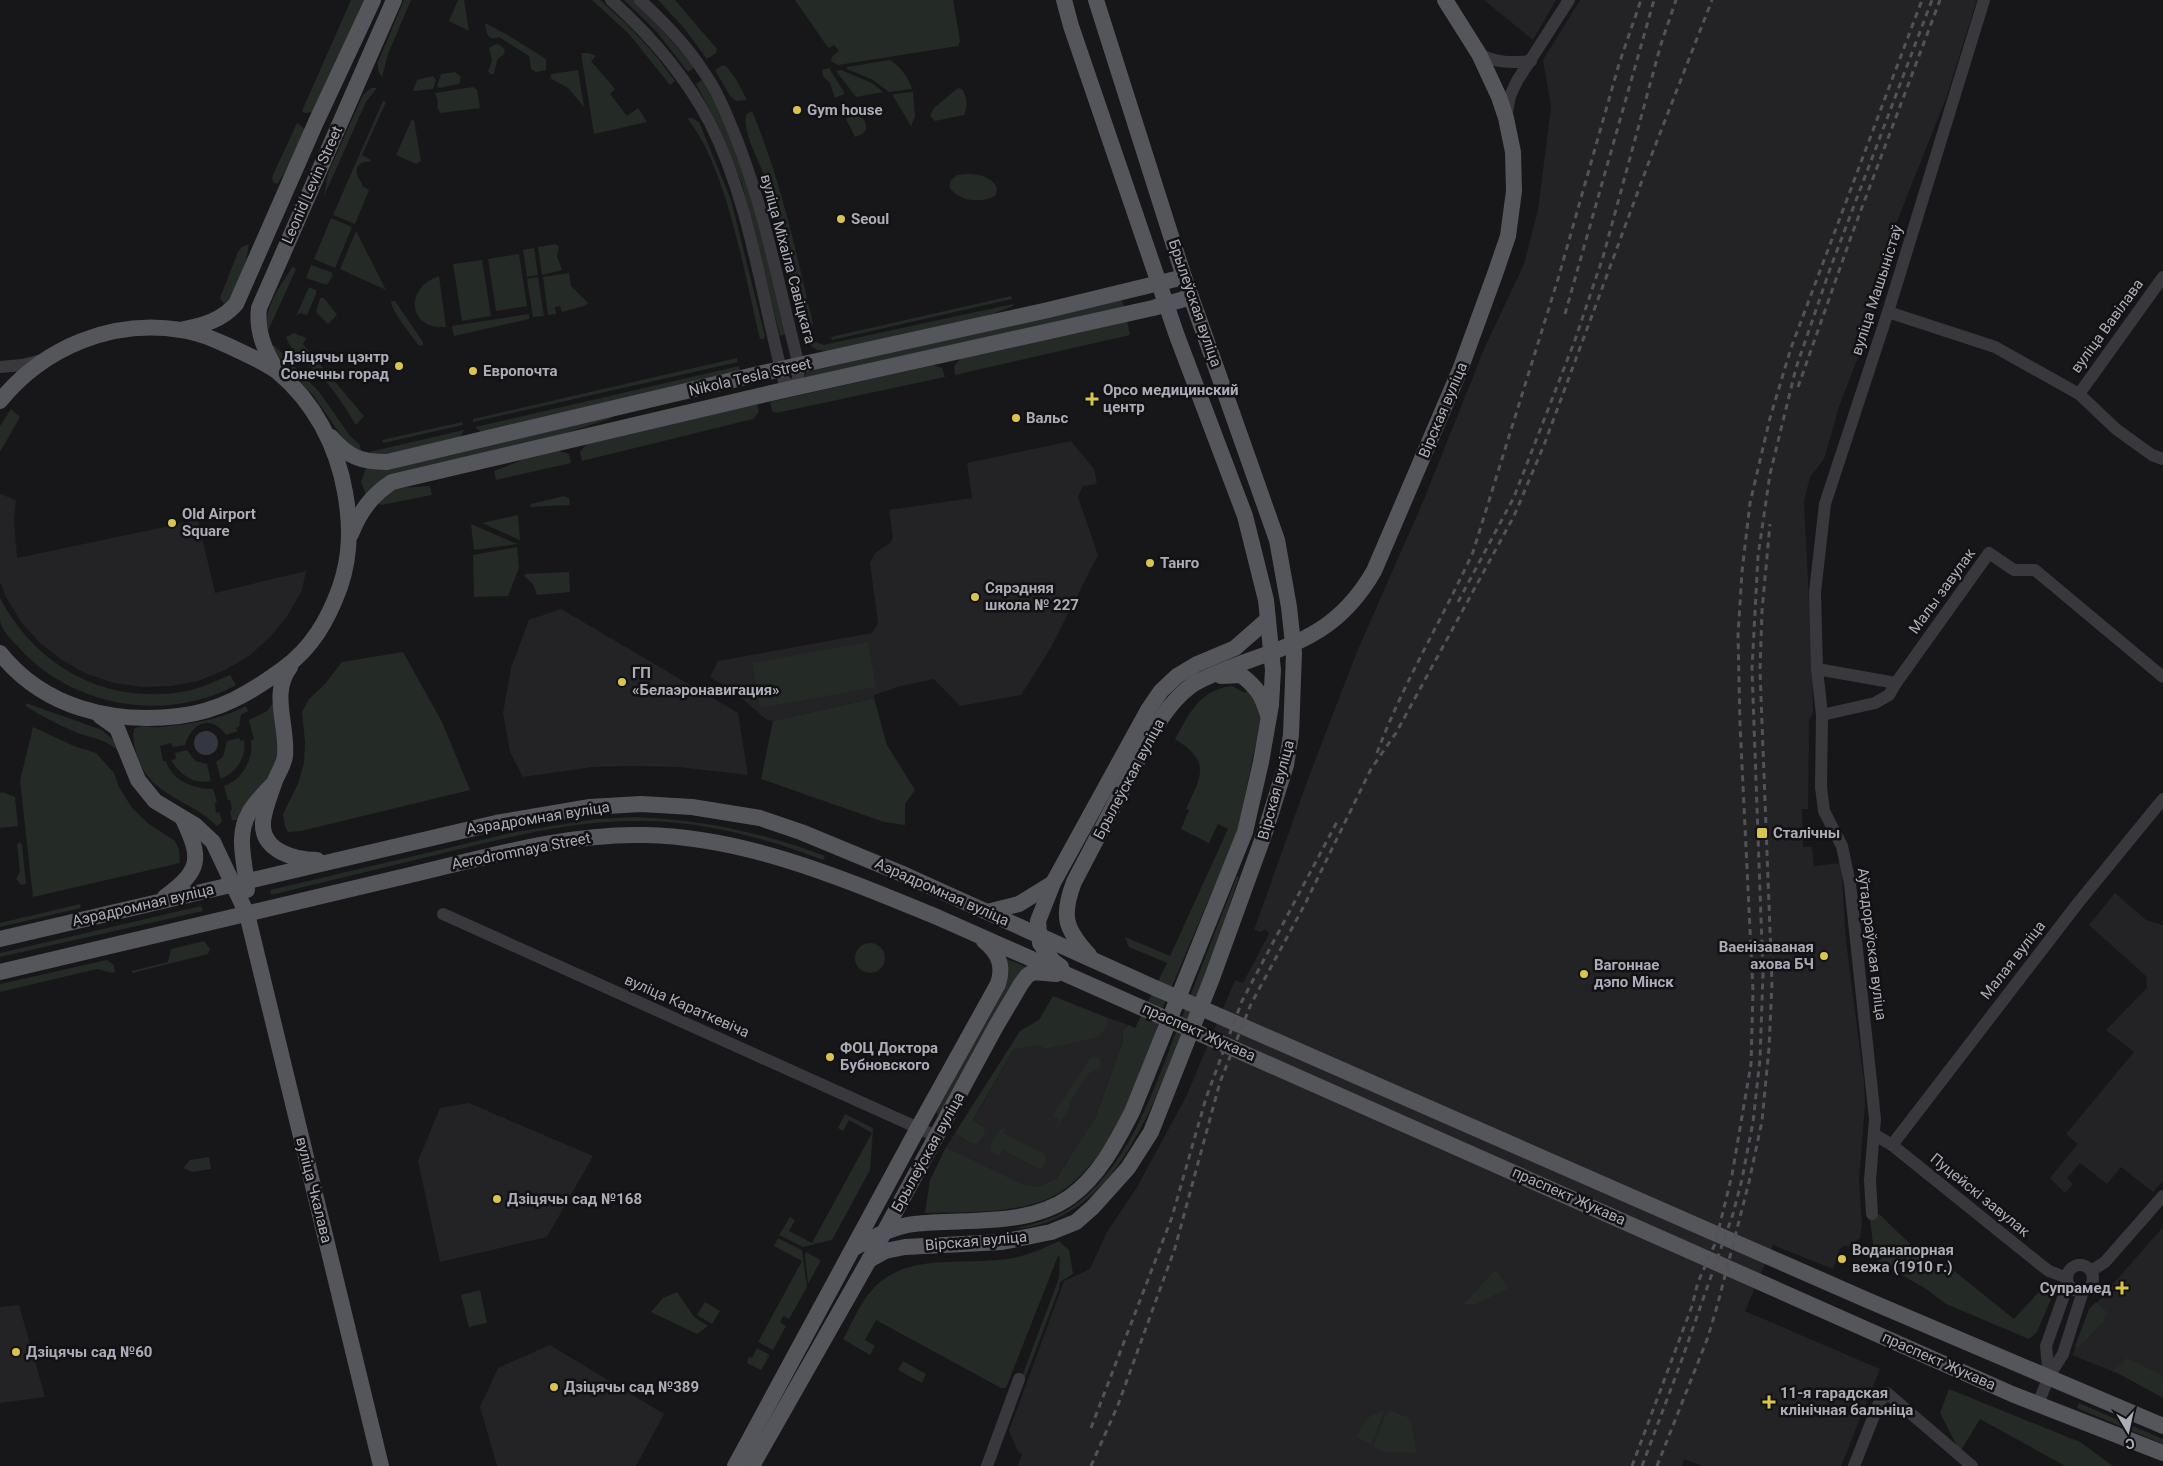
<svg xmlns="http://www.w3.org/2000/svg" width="2163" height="1466" viewBox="0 0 2163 1466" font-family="Roboto,sans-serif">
<rect width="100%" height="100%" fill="#171719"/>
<g fill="#232325">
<polygon points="1484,0 1556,0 1533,40"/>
<polygon points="1580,0 1977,0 1946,98 1896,224 1867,334 1840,404 1824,459 1810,477 1804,501 1812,660 1813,713 1809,720 1808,809 1802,809 1803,847 1812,847 1814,866 1841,863 1846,941 1864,1081 1865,1105 1859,1181 1862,1224 1860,1238 1849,1246 1843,1246 1839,1250 1833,1269 1773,1245 1745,1311 1880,1369 1841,1466 1702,1466 1684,1459 1682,1466 1018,1466 1022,1454 1018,1452 1009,1431 1064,1281 1090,1269 1107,1232 1137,1187 1186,1097 1235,980 1243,983 1269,934 1265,929 1261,932 1254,930 1308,779 1356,654 1425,497 1485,347 1524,264 1538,210 1551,107 1543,60"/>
<polygon points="1071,441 1094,469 1097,484 1083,486 1078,497 1098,555 1050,649 1021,695 960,706 934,679 901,686 874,695 874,698 773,721 767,720 732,690 710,677 718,661 872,633 878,623 870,563 875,553 890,543 893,538 889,510 972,498 967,463"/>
<polygon points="0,494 16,500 14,520 17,558 198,520 215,593 306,571 302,590 288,615 270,637 249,656 225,670 198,681 171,686 142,687 114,683 87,674 62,660 40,643 21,622 6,597 0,582"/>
<polygon points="561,609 738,713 748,775 678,767 633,766 593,767 523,777 510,752 503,713 511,668 529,620"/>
<polygon points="2115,893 2146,920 2163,925 2163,1181 2153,1192 2121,1167 2107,1184 2080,1163 2067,1178 2073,1184 2065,1193 2050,1178 2078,1144 2066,1134 2134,1052 2106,1030 2147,988 2146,976 2089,925"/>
<polygon points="1108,1018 1129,1025 1122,1031 1123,1041 1095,1118 1056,1179 1036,1187 1025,1185 946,1147 955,1133 971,1144 982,1125 973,1121 1014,1049 1107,1028"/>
<polygon points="469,1103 593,1156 547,1237 440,1262 418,1161 440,1108"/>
<polygon points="2163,1227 2163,1392 2072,1355 2099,1300"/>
<polygon points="19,1305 45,1397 0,1403 0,1307"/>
<polygon points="550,1345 664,1414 636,1466 497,1466 480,1407 498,1368"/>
</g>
<g fill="#242a25">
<polygon points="351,0 366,0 315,112 305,113 302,111"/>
<polygon points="404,0 411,0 388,54 382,77 378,71 378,62"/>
<polygon points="458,0 464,0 469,31 449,21"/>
<path d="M592 0H600C629 25 653 50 675 81L670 85 629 34Z"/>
<polygon points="624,0 635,0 695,67 688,72 657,32"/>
<polygon points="658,0 675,0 717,49 716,53 707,59 684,28"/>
<polygon points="795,0 953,0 960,41 958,46 838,65 831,61 832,57 839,51 834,45 829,48 827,46"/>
<path d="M485 23 506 34 546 59V70L536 72 531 69 529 56 499 37C488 42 486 33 485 23Z"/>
<polygon points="496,44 500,45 505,50 504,54 497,60 494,74 490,74 488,71 492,61 489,48"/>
<polygon points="581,53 589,53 596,56 591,61 615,89 610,94 627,116 638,108 647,122 594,134"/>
<path d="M890 60C901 67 908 77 912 89L889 92 873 80 847 69V67Z"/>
<polygon points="723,65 726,66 736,79 747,100 736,101 730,96 715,70"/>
<polygon points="829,68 844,92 844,94 835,98 830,83 823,76 822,70"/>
<polygon points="578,70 584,107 568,88 550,78 551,74"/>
<polygon points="841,70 872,83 883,92 856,97 836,71"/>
<polygon points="455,72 461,77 459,84 439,88 437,86 441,74"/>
<polygon points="433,76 436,80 433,89 413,91 417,80"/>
<polygon points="702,80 721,113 748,178 787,334 780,336 742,184 716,121 696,84"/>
<polygon points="473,87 477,90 480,108 441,113 437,108 438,101 435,93"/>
<polygon points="371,88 377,88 366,102 324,196 328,173 363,95"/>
<path d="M958 88 962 89C967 96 968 107 964 115L935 121 930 116 934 108Z"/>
<polygon points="913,92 915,116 911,126 893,96 893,94"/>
<path d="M383 101 386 102 362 155 371 160 370 162C354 160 354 174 362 183V186L369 190 355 224 333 215Z"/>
<path d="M752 111C781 180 796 252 813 324L810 329 801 331C789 279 781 225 764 175 759 161 740 127 747 114Z"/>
<path d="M857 112H860C867 125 871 132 855 137L846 119 849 115Z"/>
<path d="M687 118H692L699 122 731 200 765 336 764 339H760C745 277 727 167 687 118Z"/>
<polygon points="412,119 414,121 421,161 416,164 396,155"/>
<path d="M297 123C300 125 304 127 305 132 308 143 284 174 277 184L273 182 272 177Z"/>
<path d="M966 174C978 174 991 176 997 188L996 195C983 204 957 202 949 186L951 180 957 175Z"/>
<polygon points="331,218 352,227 335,268 314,259"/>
<polygon points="356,231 386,290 340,269"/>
<polygon points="249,244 245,266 235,296 225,305 220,298 238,252 242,247"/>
<polygon points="556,244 559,247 557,256 562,270 542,275 538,247"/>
<polygon points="534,248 538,275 527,277 523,250"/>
<polygon points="519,254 527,306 496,311 488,259"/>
<polygon points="482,260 491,316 462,321 453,264"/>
<polygon points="311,265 331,272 333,275 327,285 306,278"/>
<path d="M293 266 296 269 267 333C263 307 280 287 293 266Z"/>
<polygon points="569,273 571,286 588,303 584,306 562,312 560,306 555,307 556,314 548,315 543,277"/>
<path d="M439 276 446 327C410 331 402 289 439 276Z"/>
<polygon points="538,277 544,316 533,317 527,279"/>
<polygon points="309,287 316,290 316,294 307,315 300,313 296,316"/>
<polygon points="1011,296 1012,299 832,340 831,337"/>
<polygon points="320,298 324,298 337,315 328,324 316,312"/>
<polygon points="1122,300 1124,308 805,379 804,377 807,372"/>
<path d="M391 301H395L423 342V345L419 346C412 335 392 313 391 301Z"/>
<polygon points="1013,304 1013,306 982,318 827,351 817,350 807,343 816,342 823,345"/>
<polygon points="529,314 529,319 454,336 452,326"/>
<polygon points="1127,320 1130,335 955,375 954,366 961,358"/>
<path d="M294 333 306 338 303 344 364 416 357 424H355C346 408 336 393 324 379 311 365 292 355 286 337Z"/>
<polygon points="270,346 275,346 320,393 350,436 360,445 361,451 354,449 342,437 313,395 282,364"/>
<polygon points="737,358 738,362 473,422 473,419"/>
<polygon points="933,365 942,368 945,377 776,413 772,411 770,402"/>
<polygon points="739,366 741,374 481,432 475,427"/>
<polygon points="757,404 759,412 753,419 582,461 580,452 587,444"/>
<polygon points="11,409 20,417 0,452 0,426"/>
<polygon points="611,415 612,418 367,498 361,482 366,468"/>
<polygon points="462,422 463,425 383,443 382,440"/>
<polygon points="464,430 460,437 378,456 369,452"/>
<polygon points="559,451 569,454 571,463 496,480 494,471 525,459"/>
<polygon points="430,486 432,495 381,505 376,501 397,488"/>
<polygon points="564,496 569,498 570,505 530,507 531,504"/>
<polygon points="518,515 520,540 482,523"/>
<polygon points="471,524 517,544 474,550"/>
<polygon points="517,547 519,568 508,596 474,597 473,555"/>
<polygon points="569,572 570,592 537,595 533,584 524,576 526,574"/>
<path d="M0 598C37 668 107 706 187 691 201 688 216 681 230 675L236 685C167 723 75 707 22 651 15 643 1 631 0 620 0 613 0 605 0 598Z"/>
<polygon points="868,642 876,687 760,708 752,663"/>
<polygon points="403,652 442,722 470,790 301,831 288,832 285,826 283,814 298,784 304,763 305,742 302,712 309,699 325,684 342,662"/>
<path d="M1232 686 1245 693 1249 688 1262 714 1237 833 1161 1012C1149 1070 1105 1177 1045 1200 1009 1214 963 1212 925 1213L930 1180 946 1147 1025 1185 1036 1187 1056 1179 1095 1118 1123 1041 1122 1031 1129 1025 1135 1028 1167 963 1129 947 1125 937 1170 956 1228 829 1218 824 1209 843 1181 829 1189 810 1186 809C1201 776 1212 762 1175 739 1190 713 1199 690 1232 686Z"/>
<polygon points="874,698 887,745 915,790 905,804 905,825 884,822 761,779 773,721"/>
<path d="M26 703 102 730 118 744 120 753C106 738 93 739 75 732 57 724 41 716 26 706Z"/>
<path d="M273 703 280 741 277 765 238 820H232L230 811 232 809 230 800H228L224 786C242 780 254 759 251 740H254L249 720 267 711Z"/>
<path d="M246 706 248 711 241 715 239 727 236 728 238 731 226 735C211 713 191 723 185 745L173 747 171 743 160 746 163 761H166C172 781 194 789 213 789L217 802 215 803 216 813 219 812 222 822 217 826C189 798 147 796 136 752 134 744 132 737 134 729 142 724 151 728 160 727 190 724 220 720 246 706Z"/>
<polygon points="33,727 74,746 96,753 114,773 119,787 132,808 149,824 175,841 179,849 180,863 33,897 20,781"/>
<path d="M239 738 241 741 244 740C247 758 236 772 221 779L216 762 223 757 227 741Z"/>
<path d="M187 750 195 761 207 764 211 781C193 785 180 774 171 760L176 759 175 753Z"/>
<polygon points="2,792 15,797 18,826 0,828 0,793"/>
<path d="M635 817C704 820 760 832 825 856L823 860C763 837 700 820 635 821 572 821 509 837 448 852 389 866 330 881 271 895L270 890 515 832 596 819Z"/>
<polygon points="20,842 22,845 26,884 21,885 16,879 20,872 17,844"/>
<path d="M1237 876 1239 877C1229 905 1221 933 1212 960 1202 989 1189 1017 1178 1045 1147 1120 1108 1224 1012 1229 1036 1224 1059 1218 1079 1202 1134 1157 1155 1085 1180 1022 1199 973 1218 925 1237 876Z"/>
<polygon points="80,904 81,908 0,927 0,923"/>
<polygon points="201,906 203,911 0,957 0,953"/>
<polygon points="204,941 210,949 208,954 132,973 132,971 168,962 171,949"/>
<circle cx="870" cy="958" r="15"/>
<polygon points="1001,957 1032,969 939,1115 936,1113 963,1063 999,989"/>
<polygon points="107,960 114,965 115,971 113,973 97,969 0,992 0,984"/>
<polygon points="1053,996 1108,1018 1107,1028 1095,1038 1045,1049 1039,1045 1014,1049 973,1120 984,1127 985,1134 978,1143 971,1144 955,1133 1020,1031 1039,1020"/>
<polygon points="1091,1057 1096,1057 1100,1060 1100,1068 1088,1074 1069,1104 1071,1106 1054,1132 1059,1119 1053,1116"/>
<polygon points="845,1114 873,1128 870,1170 832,1240 803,1247 779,1235 790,1217 795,1220 789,1231 812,1243 872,1133 849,1120 843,1131 838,1128"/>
<polygon points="1006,1127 1003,1133 1045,1154 1047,1160 1041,1170 1003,1150 999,1156 992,1152 990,1147 999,1130"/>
<polygon points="209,1157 211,1169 192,1172 183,1168 190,1160"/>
<polygon points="1879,1214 1936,1269 1943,1262 2014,1319 2046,1284 2053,1294 2037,1332 2029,1339 1946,1304 1926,1289 1878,1261 1874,1252 1870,1220"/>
<polygon points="778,1238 802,1250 807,1287 789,1319 783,1316 780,1322 786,1326 773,1350 758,1342 802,1261 774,1246"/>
<path d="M1059 1241 1069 1250 1073 1274 1060 1282 1059 1289 1024 1381 1021 1379 1059 1278 1060 1257 1058 1256 1006 1388H1001L876 1320 865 1340 875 1346 870 1355 843 1339C852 1324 859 1304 872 1290 907 1250 967 1267 1013 1258 1029 1255 1044 1248 1059 1241Z"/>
<polygon points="806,1252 819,1259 820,1262 808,1284 805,1255"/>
<polygon points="1495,1270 1509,1288 1476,1304 1464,1304"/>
<polygon points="480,1290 487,1323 469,1327 461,1295"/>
<polygon points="677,1292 694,1317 708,1326 697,1334 651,1312 663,1298"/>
<polygon points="705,1302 720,1311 712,1324 697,1315"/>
<polygon points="2096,1302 2108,1313 2103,1319 2104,1321 2078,1348 2075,1346 2089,1309"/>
<polygon points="757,1348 770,1355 761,1370 747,1363 749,1357 752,1358"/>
<polygon points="2127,1358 2158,1373 2163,1378 2163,1398 2114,1371"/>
<polygon points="903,1361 926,1374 922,1383 898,1370"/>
<polygon points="1949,1389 2080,1442 2113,1466 2065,1466 1980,1419 1960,1452 1940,1413"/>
<polygon points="2079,1403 2163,1439 2163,1444 2077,1408"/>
<polygon points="1391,1411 1410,1418 1417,1453 1384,1452 1373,1447 1386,1414"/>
<path d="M1384 1412 1371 1444 1356 1437C1363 1424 1367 1413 1384 1412Z"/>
</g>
<circle fill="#33373f" cx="206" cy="743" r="12"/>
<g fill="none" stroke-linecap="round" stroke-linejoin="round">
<g stroke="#39383d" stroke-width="12">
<path d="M611 0C649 34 686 77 710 123 750 203 761 295 784 381L794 388 798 379 799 366C779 288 765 210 735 135 726 113 717 90 703 71 686 44 663 21 640 0"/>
<path d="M1479 54C1496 63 1512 63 1531 61"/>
<polyline points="1506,118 1510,96 1517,81 1569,0"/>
<polyline points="1888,312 1995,347 2079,394 2116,429 2152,455 2163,459"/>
<polyline points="0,367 22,365 42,360"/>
<polyline points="2079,394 2163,277"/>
<polyline points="1817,669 1896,683"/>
<polyline points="1822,715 1875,703 1889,695 1896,683 1989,553 2014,570 2035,570 2163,677"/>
<polyline points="443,914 936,1136"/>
<polyline points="1875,1135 1892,1145 2041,1265 2049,1271 2067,1278"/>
<polyline points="1892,1145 2078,903 2163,799"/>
<polyline points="1872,1214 1870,1180 1875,1119 1850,884 1842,846 1824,811 1821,787 1822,715 1817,669 1815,592 1825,504 1888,312 1984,0"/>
<circle cx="2080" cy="1278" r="13"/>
<polyline points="2091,1271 2105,1262 2163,1196"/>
<polyline points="2049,1376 2046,1346 2068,1284"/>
<polyline points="2038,1404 2049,1376 2063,1354 2083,1291"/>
<polyline points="987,1466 1019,1379"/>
<polyline points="1854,1466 1879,1403 1887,1393 1972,1466"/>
</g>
<g stroke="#55555c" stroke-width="16">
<path d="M184 329C204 325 222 320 236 304L316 122 373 0"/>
<path d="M277 371C265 351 256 332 259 308L394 0"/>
<path d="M0 401C44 347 112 319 181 330 198 332 215 340 231 347 246 354 264 362 278 372 314 402 337 446 345 492 351 525 351 555 340 587 328 620 312 648 283 669 250 693 220 711 179 716 112 724 44 708 0 653"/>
<path d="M331 437C348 457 361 462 387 462L754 375 1048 310 1184 277"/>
<path d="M351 534C360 511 372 495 392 482L771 393 1153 308 1191 297"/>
<path d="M290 667C270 693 288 726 285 756 284 765 278 773 275 781 271 792 264 810 263 822 261 851 295 860 317 860"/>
<path d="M1221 676 1241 675C1258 688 1262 696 1268 715"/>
<polyline points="100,716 117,728 138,780 155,801 195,825 213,842 247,914 381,1466"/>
<path d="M247 890C246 864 235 837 249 813 254 803 264 794 272 785"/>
<path d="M165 897C201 870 202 859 183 819"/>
<polyline points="987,912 1019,904 1053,883"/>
<polyline points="0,939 496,823 590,807 641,804 692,807 760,818 801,832 905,875 1153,987 1867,1300 2163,1426"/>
<path d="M1089 955C1065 929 1061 916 1074 882L1153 731C1165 712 1176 696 1195 683 1268 646 1328 651 1374 571L1460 370 1495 274 1508 236 1514 191 1513 152 1506 118 1499 97 1479 54 1445 0"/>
<polyline points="1061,967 1053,961 1040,943 1038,921 1053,883 1148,710 1161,691 1177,676 1197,664 1235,648 1268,619"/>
<path d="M0 972C136 941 271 907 406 876 484 858 564 833 645 835 747 837 844 879 937 917L2012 1394 2163 1453"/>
<path d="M854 1248C871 1238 893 1226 914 1224 964 1218 1026 1228 1070 1197 1099 1176 1116 1143 1132 1112L1245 832 1261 762 1271 705 1273 670 1266 600 1245 516 1177 336 1071 26 1064 0"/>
<polyline points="869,1260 885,1251 905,1247 1002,1242 1051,1232 1076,1222 1093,1207 1128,1168 1151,1132 1212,978 1265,832 1286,765 1291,735 1294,653 1289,607 1277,540 1184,277 1096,0"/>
<path d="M735 1466 918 1128 998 984C1004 966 999 953 984 941"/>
<polyline points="752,1466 869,1260 995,1028 1021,984 1027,976 1033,972 1056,974"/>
</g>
<g stroke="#525258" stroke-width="3" stroke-dasharray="6 5" stroke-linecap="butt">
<polyline points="1565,314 1654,0"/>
<polyline points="1798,387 1852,234 1940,0"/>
<polyline points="1458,602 1514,497 1575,340 1603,257 1661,44 1676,0"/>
<path d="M1377 753C1403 683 1442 620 1473 552L1558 279 1619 64 1641 0"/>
<polyline points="1091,1428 1172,1217 1206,1098 1242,1001 1338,820"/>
<polyline points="1091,1466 1118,1405 1175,1248 1220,1082 1251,1004 1305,904 1371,769 1396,733 1514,516 1544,445 1650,159 1712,0"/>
<polyline points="1632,1466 1692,1306 1698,1282 1715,1244 1732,1175 1751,1064 1753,991 1740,724 1738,635 1742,572 1750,503 1770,418 1791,348 1922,0"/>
<polyline points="1642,1466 1681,1362 1733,1214 1742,1179 1753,1122 1760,1059 1763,974 1752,669 1758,556 1770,474 1796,368 1830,269 1932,0"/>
<polyline points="1657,1466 1708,1337 1718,1303 1749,1182 1762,1121 1769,1048 1772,982 1760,671 1762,611 1770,524"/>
</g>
</g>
<g fill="#dbc44c" stroke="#121214" stroke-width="2">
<circle cx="797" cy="110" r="5"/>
<circle cx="841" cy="219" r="5"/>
<circle cx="399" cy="366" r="5"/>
<circle cx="473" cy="371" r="5"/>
<path d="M1089.5 391.5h5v5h5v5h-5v5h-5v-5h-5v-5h5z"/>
<circle cx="1016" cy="418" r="5"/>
<circle cx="172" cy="523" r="5"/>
<circle cx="1150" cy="563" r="5"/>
<circle cx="975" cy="597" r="5"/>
<circle cx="622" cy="682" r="5"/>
<rect x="1756" y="827" width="12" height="12" rx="2.5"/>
<circle cx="1824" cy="956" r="5"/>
<circle cx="1584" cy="974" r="5"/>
<circle cx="830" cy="1057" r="5"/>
<circle cx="497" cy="1199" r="5"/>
<circle cx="1842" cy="1259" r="5"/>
<path d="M2119.5 1280.5h5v5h5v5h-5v5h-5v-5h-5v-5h5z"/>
<circle cx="16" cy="1352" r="5"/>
<circle cx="554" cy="1387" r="5"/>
<path d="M1766.5 1394.5h5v5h5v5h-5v5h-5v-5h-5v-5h5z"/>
</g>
<g text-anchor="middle" stroke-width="5" stroke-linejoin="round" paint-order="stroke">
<g font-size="15" font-weight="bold" fill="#abacb7" stroke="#121214" text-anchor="start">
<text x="807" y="115">Gym house</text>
<text x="851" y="224">Seoul</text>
<text x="389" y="362" text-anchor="end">Дзіцячы цэнтр<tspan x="389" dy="17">Сонечны горад</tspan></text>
<text x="483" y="376">Европочта</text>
<text x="1103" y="395">Орсо медицинский<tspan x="1103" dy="17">центр</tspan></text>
<text x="1026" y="423">Вальс</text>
<text x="182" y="519">Old Airport<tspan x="182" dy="17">Square</tspan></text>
<text x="1160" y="568">Танго</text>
<text x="985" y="593">Сярэдняя<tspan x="985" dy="17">школа № 227</tspan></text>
<text x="632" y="678">ГП<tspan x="632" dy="17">«Белаэронавигация»</tspan></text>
<text x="1773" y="838">Сталічны</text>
<text x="1814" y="952" text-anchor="end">Ваенізаваная<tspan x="1814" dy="17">ахова БЧ</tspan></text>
<text x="1594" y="970">Вагоннае<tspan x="1594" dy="17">дэпо Мінск</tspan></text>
<text x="840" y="1053">ФОЦ Доктора<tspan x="840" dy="17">Бубновского</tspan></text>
<text x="507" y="1204">Дзіцячы сад №168</text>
<text x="1852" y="1255">Воданапорная<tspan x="1852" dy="17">вежа (1910 г.)</tspan></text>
<text x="2111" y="1293" text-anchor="end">Супрамед</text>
<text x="26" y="1357">Дзіцячы сад №60</text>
<text x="564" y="1392">Дзіцячы сад №389</text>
<text x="1780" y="1398">11-я гарадская<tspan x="1780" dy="17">клінічная бальніца</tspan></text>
</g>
<g font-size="15" fill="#abacb7" stroke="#121214">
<text transform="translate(312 185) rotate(-66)" y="5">Leonid Levin Street</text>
<text transform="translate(788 259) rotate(75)" y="5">вуліца Міхаіла Савіцкага</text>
<text transform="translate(1877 290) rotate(-72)" y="5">вуліца Машыністаў</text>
<text transform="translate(1195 303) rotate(71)" y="5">Брылеўская вуліца</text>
<text transform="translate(2107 326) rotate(-54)" y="5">вуліца Вавілава</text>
<text transform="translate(750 377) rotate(-13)" y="5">Nikola Tesla Street</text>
<text transform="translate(1443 410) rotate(-67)" y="5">Вірская вуліца</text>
<text transform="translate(1942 591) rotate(-54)" y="5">Малы завулак</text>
<text transform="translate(1129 779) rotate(-62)" y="5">Брылеўская вуліца</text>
<text transform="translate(1276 790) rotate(-75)" y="5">Вірская вуліца</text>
<text transform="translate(538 818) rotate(-9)" y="5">Аэрадромная вуліца</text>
<text transform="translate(521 851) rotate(-11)" y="5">Aerodromnaya Street</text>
<text transform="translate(942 892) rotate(24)" y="5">Аэрадромная вуліца</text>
<text transform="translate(143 905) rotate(-13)" y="5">Аэрадромная вуліца</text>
<text transform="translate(1872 944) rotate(83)" y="5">Аўтадораўская вуліца</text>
<text transform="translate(2013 960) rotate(-52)" y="5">Малая вуліца</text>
<text transform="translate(687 1006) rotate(24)" y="5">вуліца Караткевіча</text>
<text transform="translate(1199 1032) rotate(24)" y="5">праспект Жукава</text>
<text transform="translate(928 1152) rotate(-61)" y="5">Брылеўская вуліца</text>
<text transform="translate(314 1190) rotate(76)" y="5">вуліца Чкалава</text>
<text transform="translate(1980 1195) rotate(39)" y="5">Пуцейскі завулак</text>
<text transform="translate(1569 1196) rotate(24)" y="5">праспект Жукава</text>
<text transform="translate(976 1241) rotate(-5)" y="5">Вірская вуліца</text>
<text transform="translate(1939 1361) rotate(24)" y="5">праспект Жукава</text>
</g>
</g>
<g transform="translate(2128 1431) rotate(171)" stroke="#121214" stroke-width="4" paint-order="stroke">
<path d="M0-4L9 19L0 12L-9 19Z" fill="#abacb7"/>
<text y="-8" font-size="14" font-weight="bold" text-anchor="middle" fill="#abacb7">С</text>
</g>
</svg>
